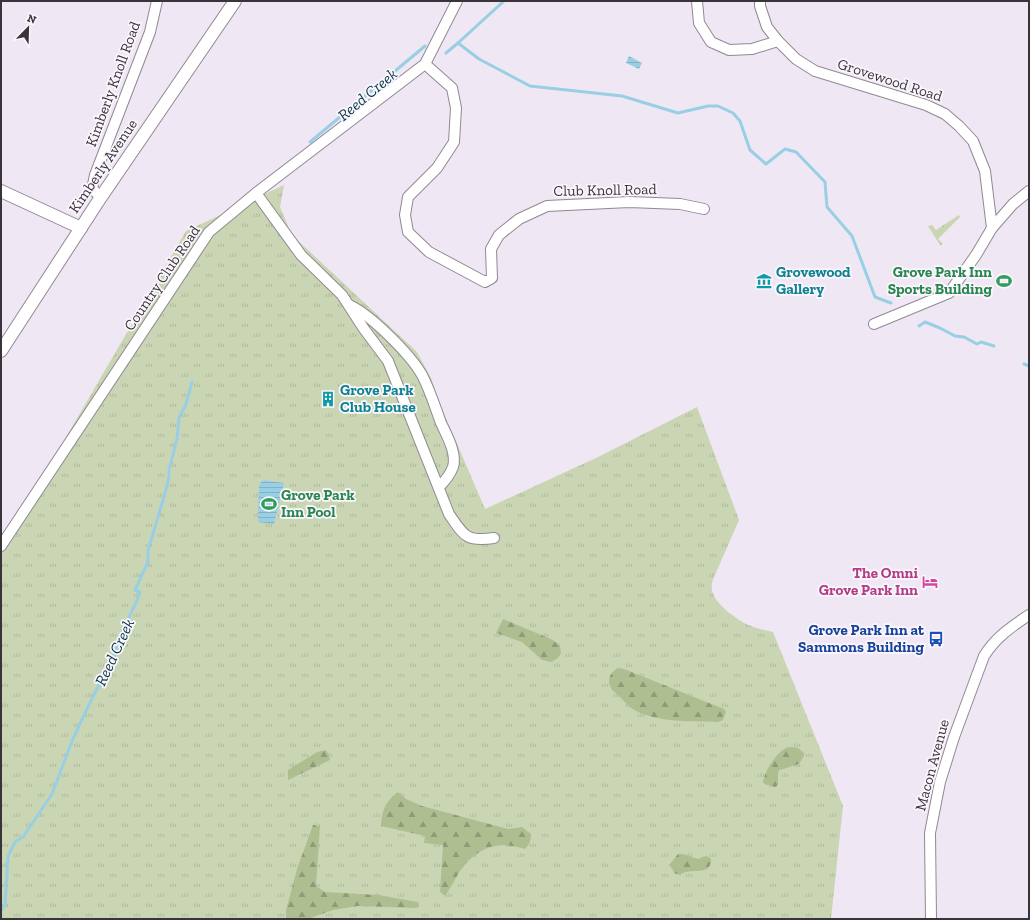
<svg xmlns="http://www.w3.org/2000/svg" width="1030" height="920" viewBox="0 0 1030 920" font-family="'Zilla Slab',serif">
<defs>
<pattern id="grass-tufts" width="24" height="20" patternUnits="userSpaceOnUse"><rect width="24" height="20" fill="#cad6b3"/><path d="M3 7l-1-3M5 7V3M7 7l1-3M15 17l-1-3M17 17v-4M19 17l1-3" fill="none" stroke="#aeb89b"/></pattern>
<pattern id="forest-firs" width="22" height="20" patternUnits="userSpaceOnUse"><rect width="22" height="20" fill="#afbe91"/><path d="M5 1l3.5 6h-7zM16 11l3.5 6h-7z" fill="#8f9b77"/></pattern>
<pattern id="water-rules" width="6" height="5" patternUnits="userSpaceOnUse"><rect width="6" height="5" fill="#98cfe4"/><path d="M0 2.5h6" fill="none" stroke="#84b2c4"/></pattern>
</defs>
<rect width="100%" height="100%" fill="#f0e7f4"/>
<g fill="url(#grass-tufts)">
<path d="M284 185 280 207 292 235 417 352 431 378 440 404 485 509 598 457 697 407 739 520 715 575C713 579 711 584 712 590 714 603 735 618 746 624 755 628 764 630 773 632L843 806 831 919H1V549L186 231Z"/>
<polygon points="959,215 960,217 938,239 942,243 942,245 940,245 928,226 932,225 936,230"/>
</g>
<g fill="url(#forest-firs)">
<polygon points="503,619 553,640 560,646 561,653 558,658 551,662 542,660 522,642 496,633"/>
<path d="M618 668 624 669 724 709 726 712 723 720 718 722C691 721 659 723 634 710 629 707 624 701 620 697 617 694 612 691 610 686 607 678 611 672 618 668Z"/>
<path d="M793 747 798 748 804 753V756L799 764C793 765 786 769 779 770L778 774V784L776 787 767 785 763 783C764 772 775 755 784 749 787 747 790 747 793 747Z"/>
<polygon points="326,750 329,756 330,760 288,780 288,770 317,752"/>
<path d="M398 792 406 799 422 806 508 829 522 827 531 834C531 840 530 844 525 849 502 842 486 844 468 861 458 871 453 885 445 896L440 892 443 845 424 843 425 836 381 826C382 810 385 802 398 792Z"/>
<polygon points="313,825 320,826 316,886 325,892 378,895 418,902 419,905 419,907 416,908 358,906 333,910 308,919 286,919 286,910 297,869"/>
<path d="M678 854C684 853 692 858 699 859 703 856 707 855 711 859 711 878 691 866 680 875L674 873 673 870 669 865Z"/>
</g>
<g fill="url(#water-rules)">
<polygon points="629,56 642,63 639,69 626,63"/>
<polygon points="264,480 284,483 274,524 258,522 259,486 261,482"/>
</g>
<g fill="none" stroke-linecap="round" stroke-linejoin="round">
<g stroke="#98cfe4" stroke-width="3">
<polyline points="458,43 479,59 530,86 622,96 678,113 708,106 718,106 733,113 740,121 750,150 766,164 785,149 796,152 825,182 827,207 852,236 875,297 891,303"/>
<polyline points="446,53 458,43 504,1"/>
<polyline points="310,142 425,46"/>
<polyline points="919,326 925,322 940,328 955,336 964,337 977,344 981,342 994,346"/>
<polyline points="1024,364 1029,366"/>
<polyline points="1,911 5,905 8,856 15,842 23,837 52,794 72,741 87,709 116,651 121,635 138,598 140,592 135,590 148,562 148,551 167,486 169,476 169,470 177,439 179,418 186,404 192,382"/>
</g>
<defs>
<g id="minor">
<polyline points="697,1 699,23 711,42 729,50 752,49 778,41"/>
<polyline points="760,1 760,6 767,27 778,41 796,59 815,71 926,105 945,114 959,126 973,141 985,171 992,228"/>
<polyline points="425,64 452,88 456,108 454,142 437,168 408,197 405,215 408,232 429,252 485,282 492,278 491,249 499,235 519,219 547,206 629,202 680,204 704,209"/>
<path d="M256 193 301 255 342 295 364 329 388 361 449 514C464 536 466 542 494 538"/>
<polyline points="101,197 92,189 95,175 150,32 157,1"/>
<path d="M349 305C370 314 410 354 422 375 430 390 435 407 441 423 447 436 457 453 453 467 450 475 445 481 439 487"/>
<polyline points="874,324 949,293 976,255 992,228 1013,204 1029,191"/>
<polyline points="1,546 209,232 256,193 425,64 457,1"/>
<path d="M931 919 930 833 940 782 954 737 984 656C996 637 1011 627 1029 615"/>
</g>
<g id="tertiary">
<polyline points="1,191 81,228"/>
<polyline points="1,351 101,197 235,1"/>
</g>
</defs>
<use href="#minor" stroke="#908994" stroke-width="12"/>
<use href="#tertiary" stroke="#908994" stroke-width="14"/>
<use href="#minor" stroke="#fff" stroke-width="10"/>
<use href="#tertiary" stroke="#fff" stroke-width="12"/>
</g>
<defs>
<symbol id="museum-bare" viewBox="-9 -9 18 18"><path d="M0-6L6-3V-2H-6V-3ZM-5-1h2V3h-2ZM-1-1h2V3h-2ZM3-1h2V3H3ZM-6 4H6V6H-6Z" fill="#0f9aa8" stroke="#fbf6fd" stroke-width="2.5" paint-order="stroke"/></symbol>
<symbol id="stadium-bare" viewBox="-9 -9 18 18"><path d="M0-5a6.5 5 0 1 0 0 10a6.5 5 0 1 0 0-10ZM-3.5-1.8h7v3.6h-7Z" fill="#2e9e5b" stroke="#fbf6fd" stroke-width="2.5" paint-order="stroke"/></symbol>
<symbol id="building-bare" viewBox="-9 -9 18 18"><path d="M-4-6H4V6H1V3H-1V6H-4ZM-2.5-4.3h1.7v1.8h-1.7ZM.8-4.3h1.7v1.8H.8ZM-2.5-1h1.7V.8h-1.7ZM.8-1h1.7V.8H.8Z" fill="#0f9aa8" stroke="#fbf6fd" stroke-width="2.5" paint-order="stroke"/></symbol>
<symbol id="hotel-bare" viewBox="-9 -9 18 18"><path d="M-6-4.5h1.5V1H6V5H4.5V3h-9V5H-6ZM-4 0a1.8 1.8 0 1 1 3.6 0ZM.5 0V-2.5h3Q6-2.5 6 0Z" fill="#d1479c" stroke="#fbf6fd" stroke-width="2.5" paint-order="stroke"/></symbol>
<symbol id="bus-bare" viewBox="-9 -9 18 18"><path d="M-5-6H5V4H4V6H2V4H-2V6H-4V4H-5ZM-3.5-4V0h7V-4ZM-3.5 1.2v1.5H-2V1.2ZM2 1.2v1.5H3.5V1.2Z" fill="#1a4fb4" stroke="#fbf6fd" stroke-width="2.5" paint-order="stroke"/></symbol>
</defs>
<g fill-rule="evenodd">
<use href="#museum-bare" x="753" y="270" width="22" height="22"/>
<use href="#stadium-bare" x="993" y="270" width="22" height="22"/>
<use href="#building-bare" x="317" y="388" width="22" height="22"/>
<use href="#stadium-bare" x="258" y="493" width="22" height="22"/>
<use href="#hotel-bare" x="919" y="571" width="22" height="22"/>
<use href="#bus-bare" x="925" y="628" width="22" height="22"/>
</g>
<g text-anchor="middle" stroke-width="3.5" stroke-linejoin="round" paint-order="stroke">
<g font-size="15" fill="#383439" stroke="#fbf6fd">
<text transform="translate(890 80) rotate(18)" y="5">Grovewood Road</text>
<text transform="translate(113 84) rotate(-70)" y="5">Kimberly Knoll Road</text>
<text transform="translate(103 166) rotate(-56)" y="5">Kimberly Avenue</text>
<text transform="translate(605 190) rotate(-1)" y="5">Club Knoll Road</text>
<text transform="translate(162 278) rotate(-56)" y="5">Country Club Road</text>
<text transform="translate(932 765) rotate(-75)" y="5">Macon Avenue</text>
</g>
<g font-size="15" font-weight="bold" fill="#0d838f" stroke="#fbf6fd" text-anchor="start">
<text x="776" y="277">Grovewood<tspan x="776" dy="17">Gallery</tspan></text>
<text x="340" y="395">Grove Park<tspan x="340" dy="17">Club House</tspan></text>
</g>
<g font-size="15" font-weight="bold" fill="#27864d" stroke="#fbf6fd" text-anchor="end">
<text x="992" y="277">Grove Park Inn<tspan x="992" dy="17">Sports Building</tspan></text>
<text x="281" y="500" text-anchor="start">Grove Park<tspan x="281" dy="17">Inn Pool</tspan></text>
</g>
<g font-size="15" font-weight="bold" fill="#b23c85" stroke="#fbf6fd" text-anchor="end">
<text x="918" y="578">The Omni<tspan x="918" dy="17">Grove Park Inn</tspan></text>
</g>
<g font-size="15" font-weight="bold" fill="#164399" stroke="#fbf6fd" text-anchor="end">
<text x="924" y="635">Grove Park Inn at<tspan x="924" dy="17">Sammons Building</tspan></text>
</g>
<g font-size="16" font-style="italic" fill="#023544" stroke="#fbf6fd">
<text transform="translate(367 94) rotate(-40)" y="6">Reed Creek</text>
<text transform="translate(114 652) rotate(-65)" y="6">Reed Creek</text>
</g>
</g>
<rect width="1030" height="920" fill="none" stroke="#383439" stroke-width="4"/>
<g transform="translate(28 28) rotate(23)" stroke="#fbf6fd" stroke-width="3" paint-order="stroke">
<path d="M0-3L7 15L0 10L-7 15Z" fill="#383439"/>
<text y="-6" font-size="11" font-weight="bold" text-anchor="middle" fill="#383439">N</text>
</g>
</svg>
